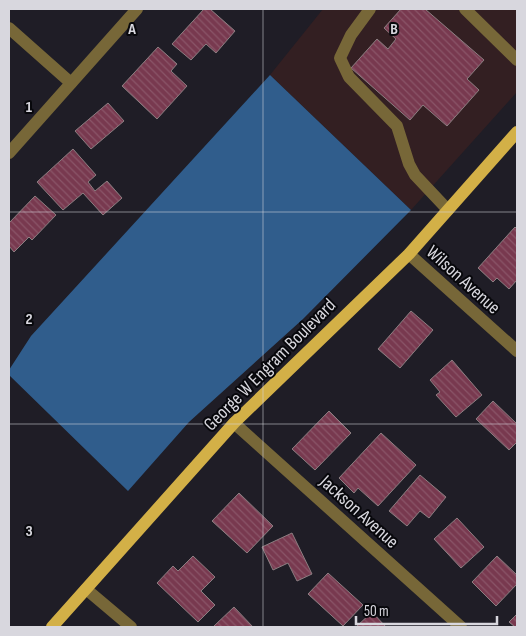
<svg xmlns="http://www.w3.org/2000/svg" width="526" height="636" viewBox="0 0 526 636" font-family="'Sofia Sans Condensed',sans-serif">
<defs>
<pattern id="building-back-hatch" width="6" height="6" patternUnits="userSpaceOnUse" patternTransform="scale(1.25)"><rect width="6" height="6" fill="#78394f"/><path d="M-1 5l2 2M0 0l6 6M5-1l2 2" fill="none" stroke="#8a5568"/></pattern>
</defs>
<rect width="100%" height="100%" fill="#1f1d26"/>
<polygon fill="#331f22" points="323,9 517,9 517,92 411,210 270,75"/>
<polygon fill="#305d8c" points="270,75 411,210 303,319 189,422 128,491 9,375 9,370 31,336"/>
<g fill="url(#building-back-hatch)" stroke="#8c7e81">
<polygon points="204,9 210,9 235,31 216,53 206,44 191,60 172,44"/>
<polygon points="401,9 425,9 484,60 467,79 479,90 447,126 423,105 410,120 351,68 377,39 388,49 396,39 384,28"/>
<polygon points="158,47 177,64 171,71 187,86 157,119 122,86"/>
<polygon points="108,103 124,121 91,149 75,131"/>
<polygon points="73,149 96,175 88,182 95,191 107,181 122,198 103,215 83,193 63,210 37,182"/>
<polygon points="35,196 56,215 32,240 29,237 14,252 9,246 9,223"/>
<polygon points="515,227 517,229 517,280 509,289 497,278 493,282 478,268"/>
<polygon points="411,311 433,330 400,368 378,349"/>
<polygon points="452,360 482,395 456,417 436,395 440,392 430,380"/>
<polygon points="493,401 517,424 517,442 509,450 476,419"/>
<polygon points="329,411 351,433 315,470 292,449"/>
<polygon points="381,433 416,465 378,506 358,488 354,493 339,478"/>
<polygon points="420,475 446,497 429,518 420,511 407,526 389,511"/>
<polygon points="239,493 273,526 247,553 212,521"/>
<polygon points="457,518 484,547 461,568 434,539"/>
<polygon points="292,533 312,574 297,581 288,563 273,570 262,547"/>
<polygon points="193,556 215,577 201,591 215,605 198,622 157,583 173,566 178,571"/>
<polygon points="497,556 517,575 517,584 496,606 472,582"/>
<polygon points="328,573 363,605 343,626 308,594"/>
<polygon points="234,607 253,627 216,627 214,626"/>
<polygon points="372,612 386,627 356,627"/>
<polygon points="517,614 517,627 515,627 509,622"/>
</g>
<g fill="none" stroke-linecap="round" stroke-linejoin="round">
<g stroke="#776738" stroke-width="12">
<polyline points="370,9 351,35 340,58 349,77 397,126 409,164 415,175 448,210"/>
<polyline points="465,9 517,60"/>
<polyline points="9,28 71,83"/>
<polyline points="9,153 137,9"/>
<polyline points="409,254 517,351"/>
<polyline points="234,423 461,627"/>
<polyline points="86,589 131,627"/>
</g>
<polyline stroke="#d3b047" stroke-width="12" points="52,627 234,423 409,254 517,132"/>
</g>
<path fill="none" stroke="#d8d7de" stroke-width="1" stroke-opacity="0.55" d="M263 9V627M9 212H517M9 424H517"/>
<g text-anchor="middle" stroke-width="4" stroke-linejoin="round" paint-order="stroke">
<g font-size="19" fill="#d8d7de" stroke="#08080c">
<text transform="translate(464 279) rotate(42)" y="7">Wilson Avenue</text>
<text transform="translate(269 364) rotate(-45)" y="7">George W Engram Boulevard</text>
<text transform="translate(360 511) rotate(42)" y="7">Jackson Avenue</text>
</g>
</g>
<g font-size="16" text-anchor="middle" font-weight="bold" fill="#d8d7de" stroke="#08080c" stroke-width="4" stroke-linejoin="round" paint-order="stroke">
<text x="132" y="34">A</text>
<text x="394" y="34">B</text>
<text x="29" y="112">1</text>
<text x="29" y="324">2</text>
<text x="29" y="536">3</text>
</g>
<rect width="526" height="636" fill="none" stroke="#d8d7de" stroke-width="20"/>
<path d="M356 616v8h141v-8" fill="none" stroke="#d8d7de" stroke-width="2.5"/>
<text x="364" y="616" font-size="15" fill="#d8d7de" stroke="#08080c" stroke-width="4" paint-order="stroke">50 m</text>
</svg>
